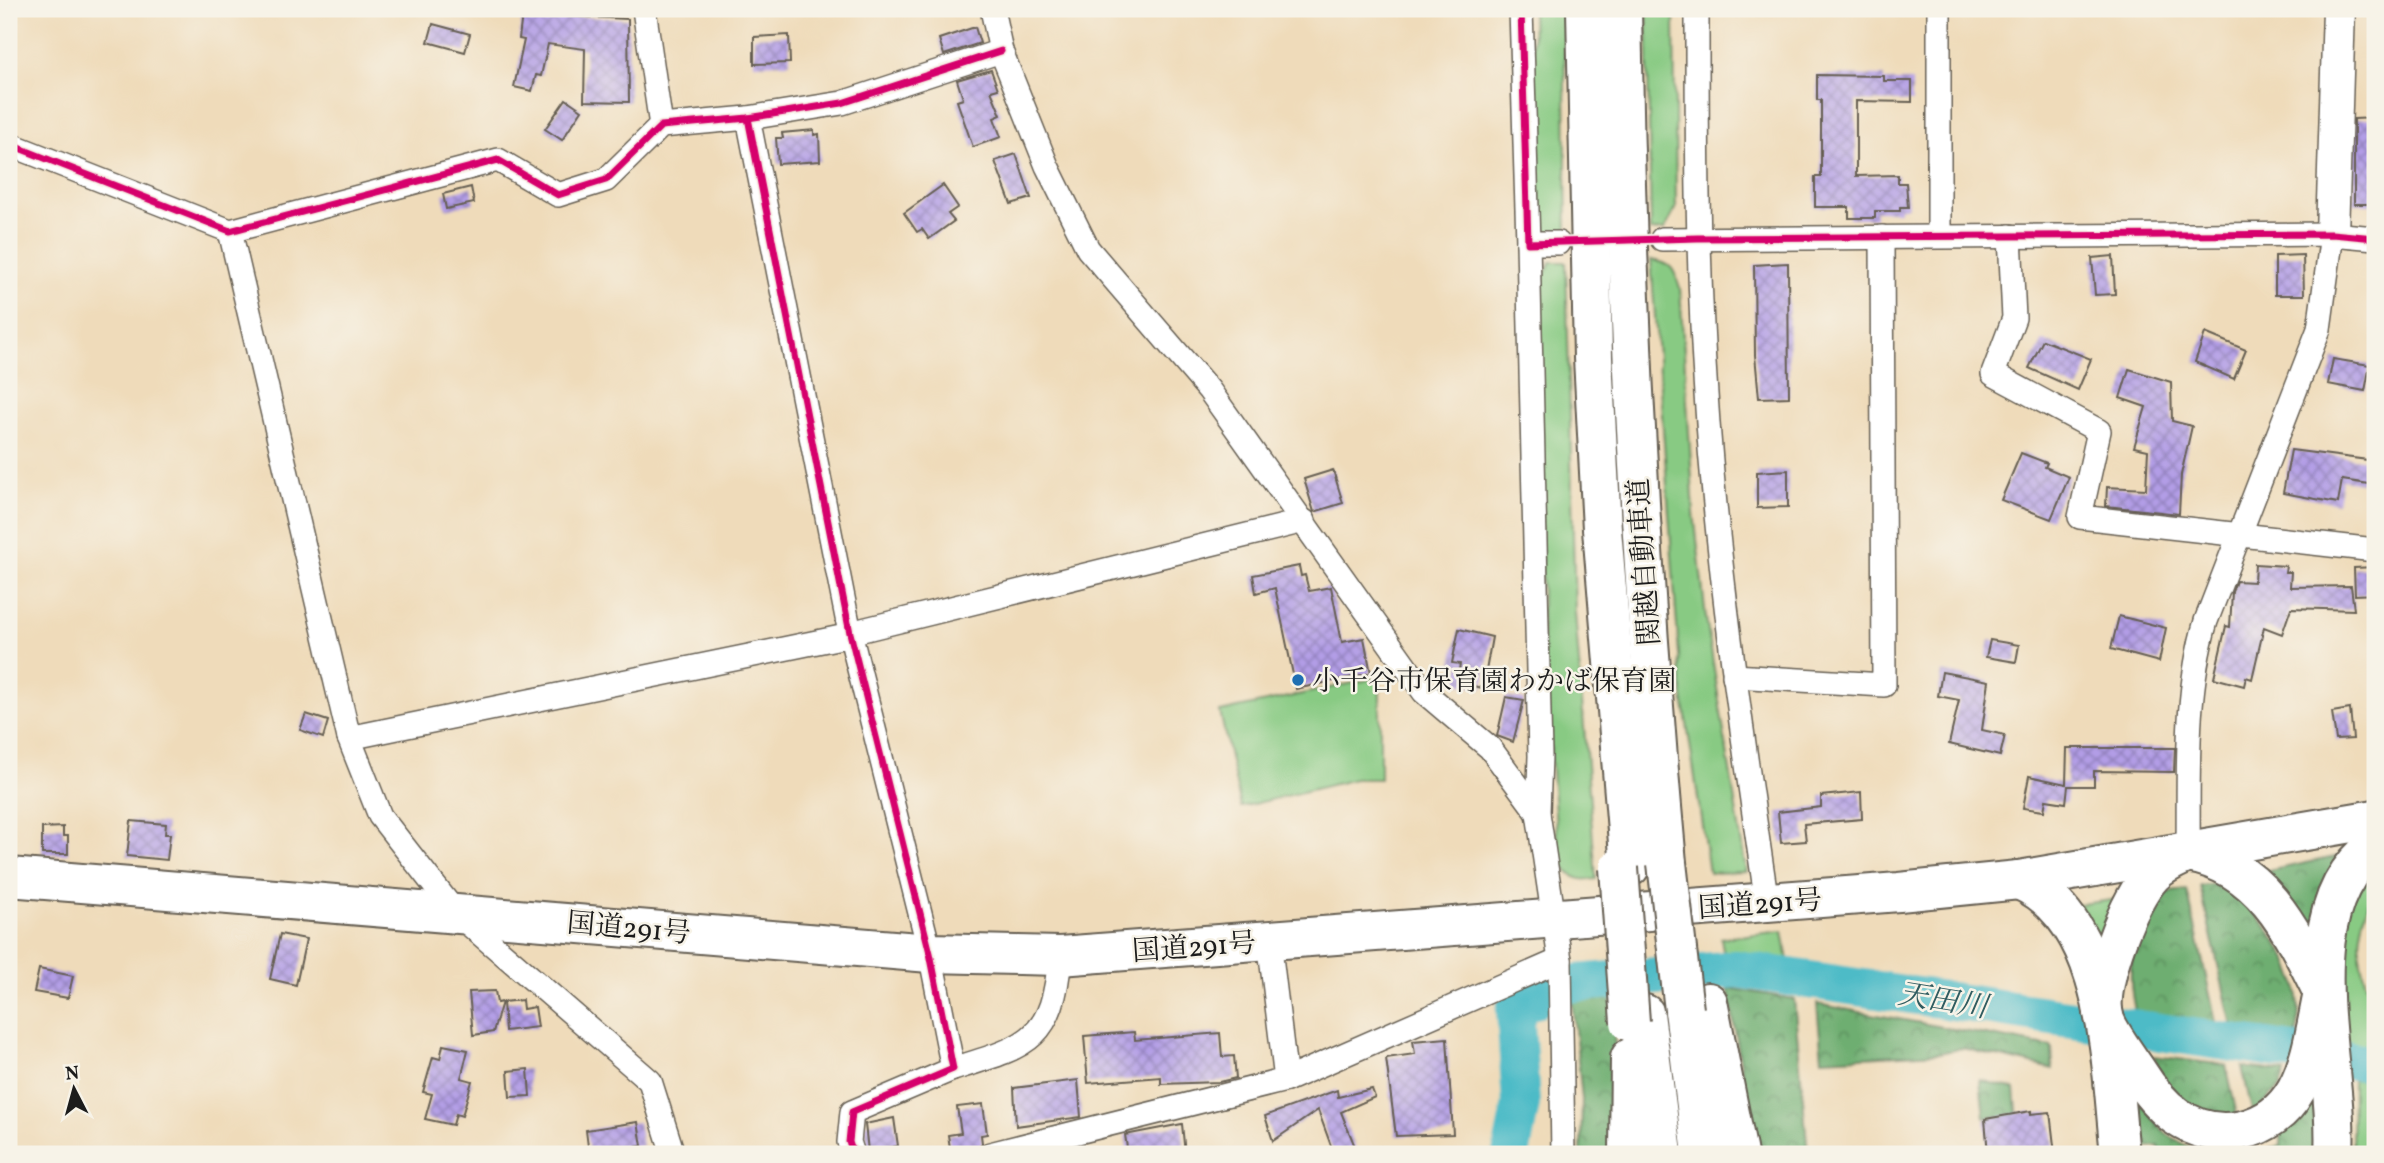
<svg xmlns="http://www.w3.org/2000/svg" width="2384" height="1163" viewBox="0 0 2384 1163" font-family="Vollkorn,'Noto Serif JP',serif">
<defs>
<pattern id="forest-crowns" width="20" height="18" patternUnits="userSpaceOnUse" patternTransform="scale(1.75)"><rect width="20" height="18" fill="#6eae71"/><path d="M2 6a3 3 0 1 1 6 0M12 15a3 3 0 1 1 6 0" fill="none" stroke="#5a8d5c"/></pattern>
<pattern id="building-cross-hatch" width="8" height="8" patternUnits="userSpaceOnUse" patternTransform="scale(1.75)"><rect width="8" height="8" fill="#b29de6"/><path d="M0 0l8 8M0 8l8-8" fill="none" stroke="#907fba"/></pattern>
</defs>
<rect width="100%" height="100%" fill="#f7f3e8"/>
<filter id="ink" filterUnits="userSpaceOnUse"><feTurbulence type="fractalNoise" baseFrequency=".0143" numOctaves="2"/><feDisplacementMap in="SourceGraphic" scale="14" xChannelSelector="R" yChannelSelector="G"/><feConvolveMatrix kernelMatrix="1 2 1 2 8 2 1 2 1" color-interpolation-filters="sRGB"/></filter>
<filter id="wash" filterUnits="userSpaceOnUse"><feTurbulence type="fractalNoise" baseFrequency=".00686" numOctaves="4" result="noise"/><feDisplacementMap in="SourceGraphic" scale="28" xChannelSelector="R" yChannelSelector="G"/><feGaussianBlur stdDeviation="1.57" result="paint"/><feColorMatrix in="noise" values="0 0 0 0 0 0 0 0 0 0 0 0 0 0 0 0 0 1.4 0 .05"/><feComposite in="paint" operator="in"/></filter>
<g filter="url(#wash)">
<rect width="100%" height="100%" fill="#efdbba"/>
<g fill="#88ca83" stroke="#527350" stroke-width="2">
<polygon points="1532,9 1564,9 1567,239 1542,234 1537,228"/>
<polygon points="1647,9 1674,9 1676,209 1664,230 1651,231"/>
<path d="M1651 260C1672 263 1674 268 1680 288L1694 513 1706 618 1746 872 1709 873 1681 683Z"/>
<path d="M1551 262H1566L1575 612 1596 879C1575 882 1567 875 1558 856L1542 628 1539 284Z"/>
<polygon points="1380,677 1380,779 1355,779 1241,807 1220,712"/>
<path d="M2375 869C2375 897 2359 919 2360 948 2360 974 2369 988 2375 1011 2378 1026 2375 1045 2375 1061L2350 1057 2340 997 2344 907Z"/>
<polygon points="2120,899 2099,949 2073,905"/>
<polygon points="1783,931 1790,973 1725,963 1721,938"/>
<polygon points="2353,1079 2375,1082 2375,1154 2352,1154"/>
</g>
<g fill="url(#forest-crowns)" stroke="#456546" stroke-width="2">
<polygon points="2344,855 2311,950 2259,873"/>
<path d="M2229 882C2274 938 2313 969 2294 1048L2235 1039 2200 886Z"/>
<path d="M2187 890 2219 1036 2138 1023C2123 970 2133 944 2151 894Z"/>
<polygon points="1728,988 1794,999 1808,1154 1756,1154"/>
<polygon points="1611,993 1617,1073 1614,1154 1581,1154 1582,1099 1572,1001 1590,994"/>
<polygon points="1817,1004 2052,1047 2053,1069 1962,1048 1940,1053 1822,1059"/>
<polygon points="2154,1056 2226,1065 2238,1120 2193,1114 2163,1080"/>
<polygon points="2242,1067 2285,1072 2280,1087 2253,1115"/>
<path d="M2128 1071C2145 1104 2156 1139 2195 1148L2196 1154H2160L2159 1146 2135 1148Z"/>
<polygon points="1980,1080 2015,1089 2021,1154 2001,1154 1997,1116 1984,1117"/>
<polygon points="2314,1090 2317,1154 2270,1154 2270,1148 2281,1146 2281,1135 2291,1125"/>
</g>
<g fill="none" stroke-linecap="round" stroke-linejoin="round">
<polyline stroke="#4ebbc7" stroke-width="38" points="1511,1154 1521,1104 1515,1009 1567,984 1736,969 2375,1064"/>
</g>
<g id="blocks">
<g fill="url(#building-cross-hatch)">
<polygon points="530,9 568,9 567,16 628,19 629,102 584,101 585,49 548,44 541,76 536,75 532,91 514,87 524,40 519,39 522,14 529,15"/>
<polygon points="433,24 470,34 465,52 428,42"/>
<polygon points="975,27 980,43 944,55 939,39"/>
<polygon points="789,35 790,63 754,64 754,37"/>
<polygon points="991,70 998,89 991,91 1001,115 994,118 1001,137 973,147 957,101 963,99 957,80"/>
<polygon points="1817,75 1884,76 1884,81 1912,81 1912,102 1856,101 1856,176 1898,175 1898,183 1906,183 1908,207 1900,207 1900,211 1875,211 1875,218 1849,218 1849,207 1815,207 1815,177 1821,177 1821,100 1817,100"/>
<polygon points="566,99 582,110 562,140 545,129"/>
<polygon points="2375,118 2375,204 2354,204 2354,119"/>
<polygon points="814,130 814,135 819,134 820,161 778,164 776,138 783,138 782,133"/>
<polygon points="1016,154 1031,198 1011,204 995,161"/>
<polygon points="943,185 958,207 948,214 954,221 929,239 922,229 917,232 904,213"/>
<polygon points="471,187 474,203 446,209 443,194"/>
<polygon points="2303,255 2304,295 2275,295 2275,256"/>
<polygon points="2113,256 2115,294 2095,295 2092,258"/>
<polygon points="1788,263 1789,397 1759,398 1755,355 1754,265"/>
<polygon points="2205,333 2246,350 2234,379 2195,362"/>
<polygon points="2043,340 2091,359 2078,390 2029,368"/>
<polygon points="2333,359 2370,365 2365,391 2328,384"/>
<polygon points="2129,369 2171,382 2172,421 2192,426 2181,475 2179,514 2106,506 2107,487 2146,489 2148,450 2134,447 2146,407 2120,398"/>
<polygon points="2291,450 2375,461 2375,485 2342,480 2338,503 2283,493"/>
<polygon points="2021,453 2047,463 2045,467 2069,477 2051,519 2001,500"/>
<polygon points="1333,470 1343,503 1314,512 1304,479"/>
<polygon points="1788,470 1788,507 1757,508 1757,472"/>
<polygon points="2255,564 2286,566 2285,572 2291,572 2290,587 2351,586 2354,610 2291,608 2282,634 2264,627 2252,679 2246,677 2244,686 2214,678 2226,626 2230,627 2232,592 2236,581 2254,582"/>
<polygon points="1299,566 1301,576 1305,575 1309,591 1331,587 1342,642 1364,638 1371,673 1296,689 1275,588 1256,593 1253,575"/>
<polygon points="2375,567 2375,594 2355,595 2354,568"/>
<polygon points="2119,616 2166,628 2159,662 2111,649"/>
<polygon points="1459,629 1492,637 1483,688 1457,683 1460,664 1452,663"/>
<polygon points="1990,640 2019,645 2016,662 1986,657"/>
<polygon points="1942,672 1989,681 1982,730 2005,735 2000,756 1949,744 1959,700 1938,696"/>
<polygon points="1506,697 1524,700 1513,742 1497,736"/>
<polygon points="2350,709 2353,739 2336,740 2332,712"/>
<polygon points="306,714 328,721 323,738 300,730"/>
<polygon points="2067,748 2175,748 2174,772 2094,771 2094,786 2068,786 2066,803 2046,800 2044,811 2023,808 2029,776 2066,784"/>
<polygon points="1861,792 1862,819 1804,824 1806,841 1781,843 1778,812 1821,807 1821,796"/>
<polygon points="131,821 166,824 165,834 170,834 167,860 127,856"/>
<polygon points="63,827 63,836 68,836 68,854 42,854 42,828"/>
<polygon points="280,934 306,939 296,985 270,979"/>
<polygon points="39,969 73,976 68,998 34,992"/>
<polygon points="495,991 497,1003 502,1002 493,1032 473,1035 469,992"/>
<polygon points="522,1000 523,1009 535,1007 538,1027 505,1031 503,1002"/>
<polygon points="1134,1032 1135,1040 1220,1033 1222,1057 1234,1056 1236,1078 1219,1082 1161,1084 1161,1077 1088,1083 1084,1036"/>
<polygon points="1447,1038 1453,1134 1396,1136 1386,1058 1415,1054 1413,1041"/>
<polygon points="443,1045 468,1050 461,1078 472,1081 462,1116 456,1114 453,1125 425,1119 432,1094 423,1092 433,1057 440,1059"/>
<polygon points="528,1069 530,1096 510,1097 508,1071"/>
<polygon points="1078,1080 1081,1117 1016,1126 1014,1088"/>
<polygon points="1372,1089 1375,1097 1341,1112 1358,1154 1334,1154 1318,1110 1273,1141 1265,1116 1337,1090 1338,1097"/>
<polygon points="983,1104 987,1134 981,1135 982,1143 976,1152 951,1154 948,1135 961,1133 957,1107"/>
<polygon points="2031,1111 2031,1114 2050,1112 2055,1154 1988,1154 1985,1119"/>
<polygon points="894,1118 898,1146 868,1151 865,1124"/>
<polygon points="638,1122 642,1146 589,1154 586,1130"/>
<polygon points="1182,1124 1185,1154 1128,1154 1125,1135"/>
</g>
</g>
</g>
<g filter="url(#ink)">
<use href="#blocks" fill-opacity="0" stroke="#665f53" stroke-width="2"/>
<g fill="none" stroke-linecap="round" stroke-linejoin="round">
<defs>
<g id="street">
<polyline points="644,9 661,126"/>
<polyline points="992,9 1001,51 1047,166 1088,249 1209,390 1424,692 1490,748 1538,813"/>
<polyline points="1521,9 1528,243 1558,243"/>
<path d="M1697 9C1697 137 1697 266 1706 394 1717 565 1742 734 1767 903"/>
<polyline points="748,118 850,633 930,953 953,1069 852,1112 849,1142 853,1154"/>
<polyline points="9,144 230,231 498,160 558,195 606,180 661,126 748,118 842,103 1001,51"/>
<polyline points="230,231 349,738 380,816 455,912 650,1081 673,1154"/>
<polyline points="1939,236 1939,9"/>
<polyline points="2010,236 2014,318 1993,374 2099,431 2080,517 2375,550"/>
<polyline points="1662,239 2332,234 2375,238"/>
<polyline points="1528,243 1540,756 1538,813 1560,960 1563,1154"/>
<polyline points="850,633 1304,521"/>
<polyline points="1734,676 1884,685 1882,237"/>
<polyline points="349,738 851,635"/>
<path d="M2188 853C2189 775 2184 696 2206 621L2319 329 2332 234"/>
<polyline points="1269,940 1286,1080"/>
<path d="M953 1069C1028 1046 1053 1041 1060 956"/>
<polyline points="990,1154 1286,1080 1560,960"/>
</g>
<polyline id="secondary" points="2332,234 2339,9"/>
<g id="highway">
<polyline points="1586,9 1593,358 1602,529 1630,867"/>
<path d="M1622 9C1626 294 1641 579 1667 863"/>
<path d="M2188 853C2262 865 2293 932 2323 993 2316 1025 2312 1061 2296 1090 2272 1133 2216 1145 2176 1116 2161 1105 2148 1089 2138 1073 2129 1059 2105 1028 2103 1013 2099 977 2128 901 2152 875 2162 864 2175 859 2188 853Z"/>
<polyline points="9,877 930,953 1060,956 1899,892 2019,880 2375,819"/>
<path d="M2019 880C2112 920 2110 1068 2120 1154"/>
<polyline points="1708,1002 1738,1154"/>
<polyline points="1684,1010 1702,1154"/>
<polyline points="1645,1014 1663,1154"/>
<polyline points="1629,1154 1630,1058"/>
<path d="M2334 1154C2340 1062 2287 911 2375 846"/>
</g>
</defs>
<use href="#street" stroke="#665f53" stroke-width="26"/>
<use href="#secondary" stroke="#665f53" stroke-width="35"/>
<use href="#highway" stroke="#665f53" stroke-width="42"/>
<use href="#street" stroke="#fff" stroke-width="23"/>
<use href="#secondary" stroke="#fff" stroke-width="32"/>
<use href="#highway" stroke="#fff" stroke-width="38"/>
<defs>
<g id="highway-bridge">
<polyline points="1667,863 1684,1010"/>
<polyline points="1619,868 1630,1022"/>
</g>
</defs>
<use href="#highway-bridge" stroke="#665f53" stroke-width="42" stroke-linecap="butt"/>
<use href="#highway-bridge" stroke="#fff" stroke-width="38"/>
<defs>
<g id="cycleway">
<polyline points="1521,9 1528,243 1697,238 2332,234 2375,238"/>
<polyline points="748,118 850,633 930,953 953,1069 852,1112 849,1142 853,1154"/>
<polyline points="9,144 230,231 498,160 558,195 606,180 661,126 748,118 842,103 1001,51"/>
</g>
</defs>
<use href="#cycleway" stroke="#f7f3e8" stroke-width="11"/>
<use href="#cycleway" stroke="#d6006c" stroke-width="7"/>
</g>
</g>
<circle fill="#1f6fb2" stroke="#f7f3e8" stroke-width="2.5" cx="1298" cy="680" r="7"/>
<g text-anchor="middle" stroke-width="5" stroke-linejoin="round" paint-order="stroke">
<g font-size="28" fill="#1c1c1c" stroke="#f7f3e8">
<text transform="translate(1643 562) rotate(-94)" y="10">関越自動車道</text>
<text transform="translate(1760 903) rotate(-4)" y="10">国道291号</text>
<text transform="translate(629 927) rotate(5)" y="10">国道291号</text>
<text transform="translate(1194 946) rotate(-4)" y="10">国道291号</text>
</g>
<g font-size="28" fill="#1c1c1c" stroke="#f7f3e8" text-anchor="start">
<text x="1312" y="690">小千谷市保育園わかば保育園</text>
</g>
<g font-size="30" font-style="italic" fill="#305c60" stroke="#f7f3e8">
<text transform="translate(1943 1000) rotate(9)" y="10">天田川</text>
</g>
</g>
<rect width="2384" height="1163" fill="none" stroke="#f7f3e8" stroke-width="35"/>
<g transform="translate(74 1089) rotate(354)" stroke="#f7f3e8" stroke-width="5" paint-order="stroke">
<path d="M0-5L12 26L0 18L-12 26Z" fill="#1c1c1c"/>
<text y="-10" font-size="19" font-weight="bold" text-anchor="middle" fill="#1c1c1c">N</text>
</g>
</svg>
